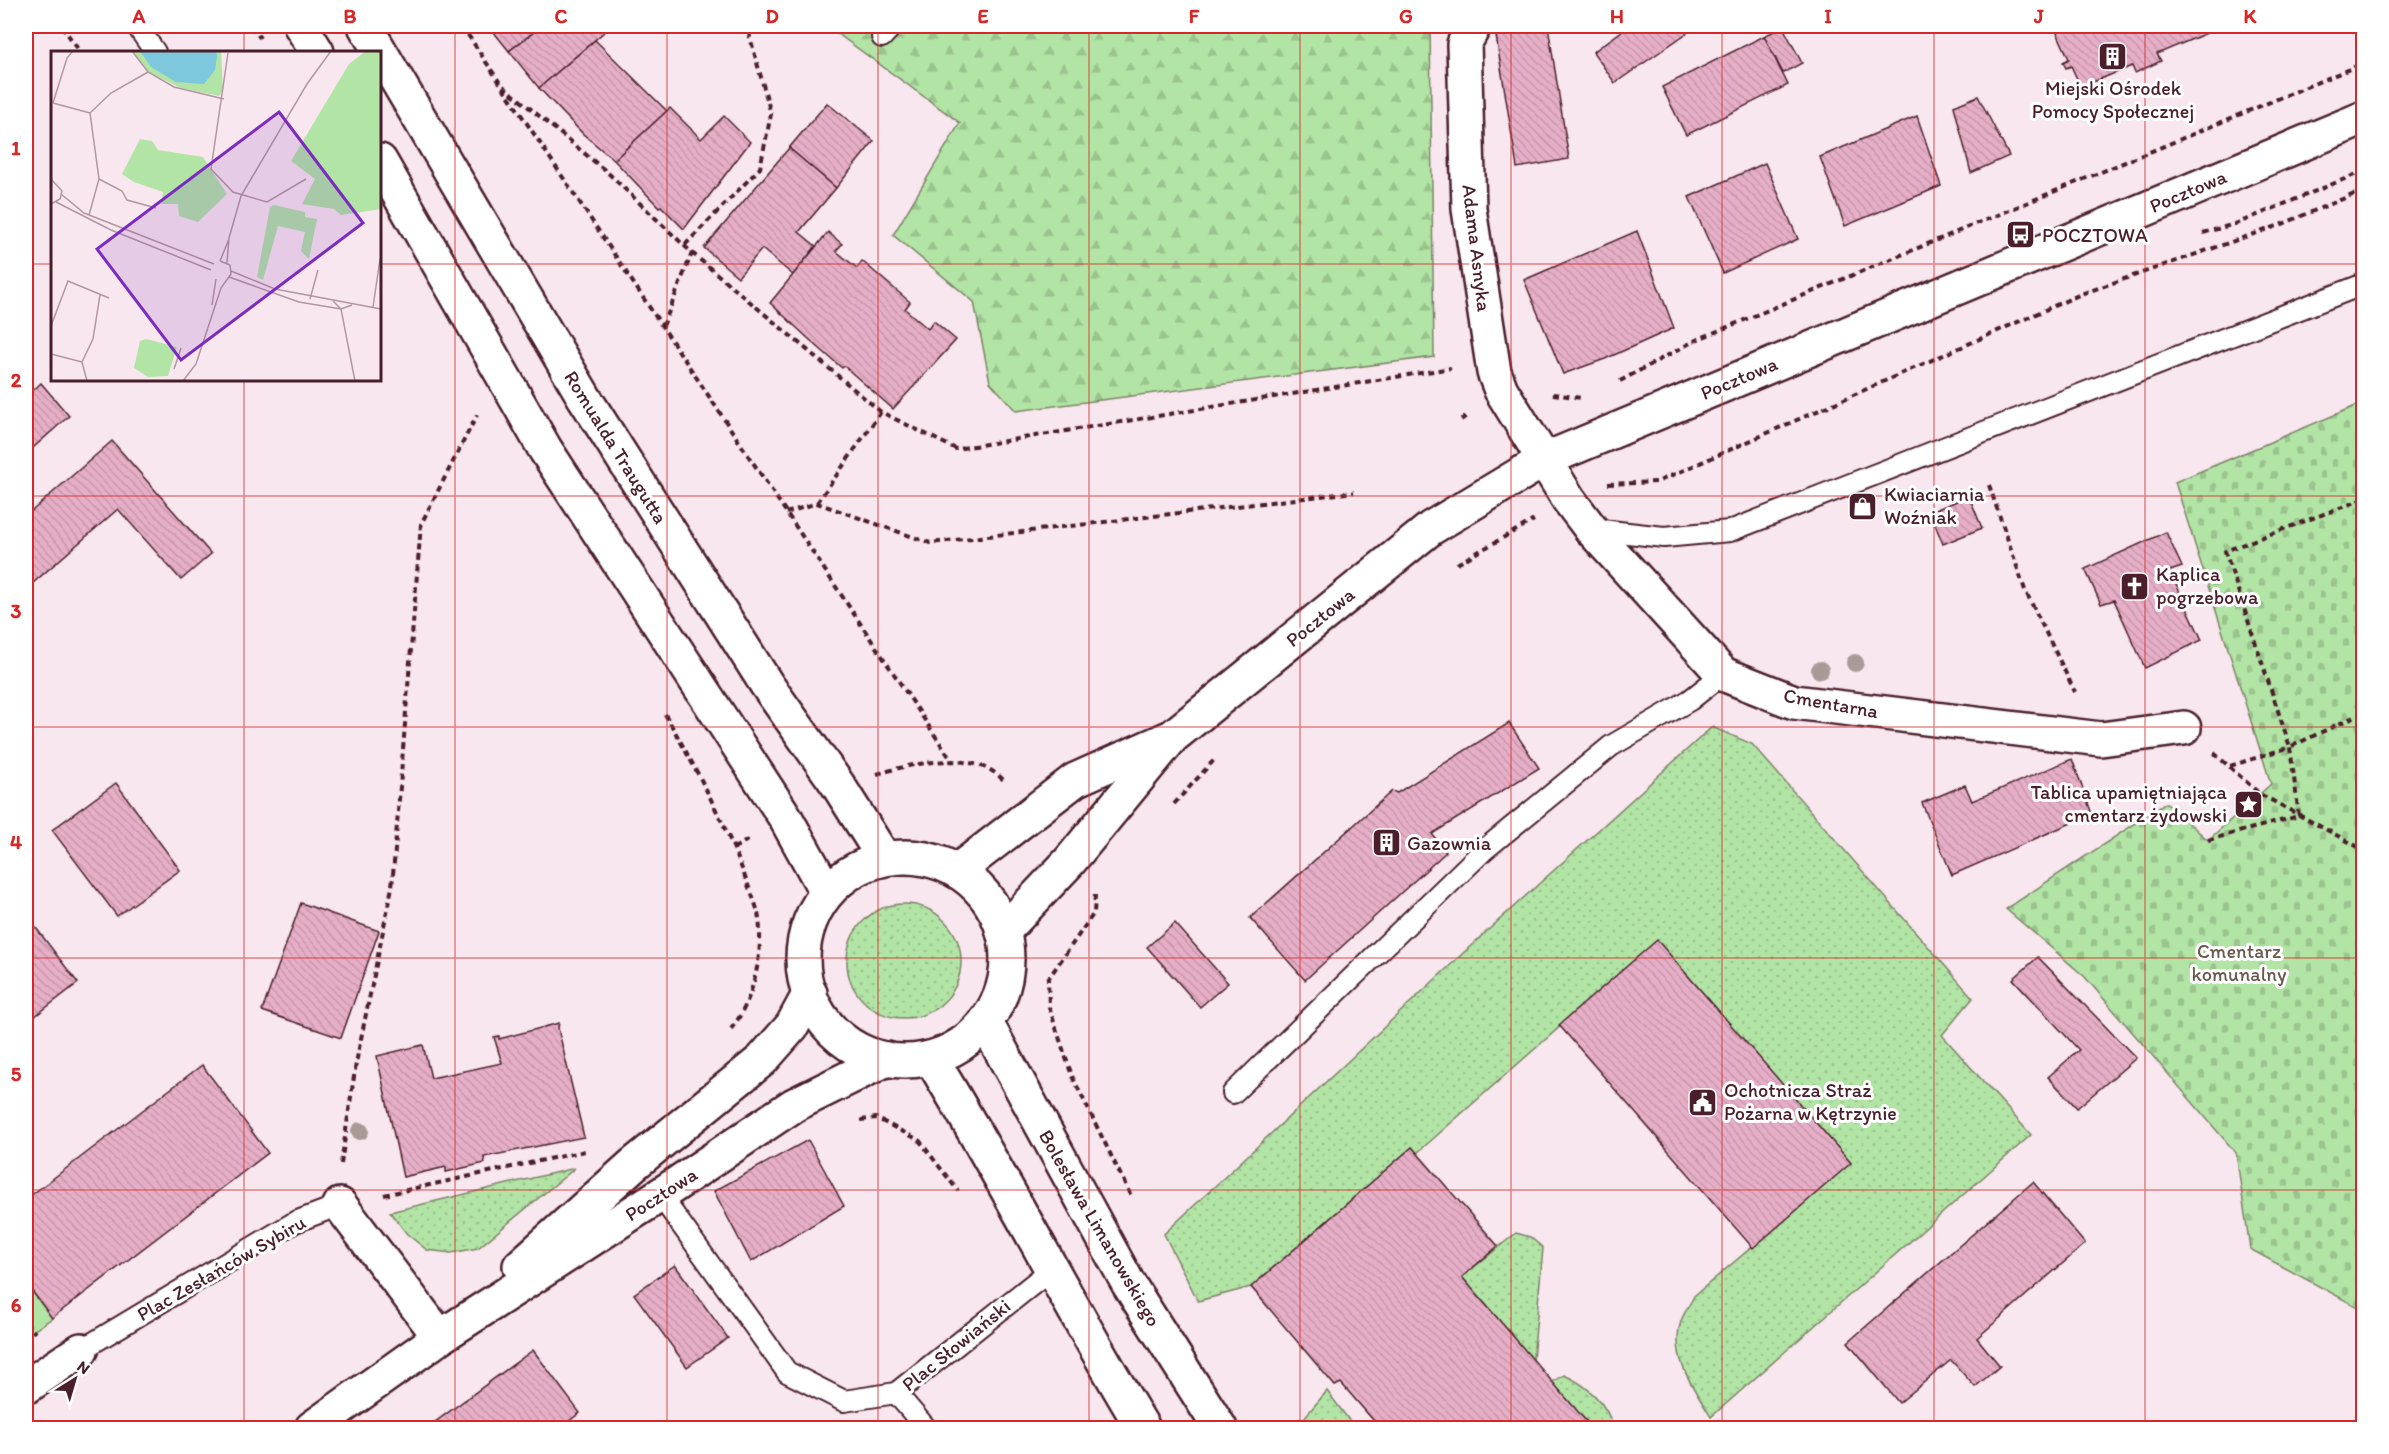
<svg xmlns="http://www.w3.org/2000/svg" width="2389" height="1454" viewBox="0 0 2389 1454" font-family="Itim,sans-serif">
<defs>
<pattern id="grass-dots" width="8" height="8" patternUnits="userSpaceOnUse" patternTransform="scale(1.5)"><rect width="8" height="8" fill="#b1e4a5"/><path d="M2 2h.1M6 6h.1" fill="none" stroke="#9ac38e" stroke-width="1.8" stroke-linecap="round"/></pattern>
<pattern id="forest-firs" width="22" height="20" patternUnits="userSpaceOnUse" patternTransform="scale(1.5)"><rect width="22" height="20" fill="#b1e4a5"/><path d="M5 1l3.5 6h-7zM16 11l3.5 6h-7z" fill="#9ac38e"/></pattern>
<pattern id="cemetery-stones" width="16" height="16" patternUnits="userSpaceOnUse" patternTransform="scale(1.5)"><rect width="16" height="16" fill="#b1e4a5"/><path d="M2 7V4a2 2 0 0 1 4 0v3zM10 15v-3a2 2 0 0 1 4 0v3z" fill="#9ac38e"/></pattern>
<pattern id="park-tufts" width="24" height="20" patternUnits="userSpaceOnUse" patternTransform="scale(1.5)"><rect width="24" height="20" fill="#b1e4a5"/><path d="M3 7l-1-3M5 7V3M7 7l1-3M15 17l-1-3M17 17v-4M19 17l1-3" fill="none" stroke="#9ac38e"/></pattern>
<pattern id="building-back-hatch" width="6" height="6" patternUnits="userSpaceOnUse" patternTransform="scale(1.5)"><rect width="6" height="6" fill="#e6afc7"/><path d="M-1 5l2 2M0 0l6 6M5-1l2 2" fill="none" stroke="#c796ab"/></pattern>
</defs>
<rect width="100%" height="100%" fill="#f8e7ee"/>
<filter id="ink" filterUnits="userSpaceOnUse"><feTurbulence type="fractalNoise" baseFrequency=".0167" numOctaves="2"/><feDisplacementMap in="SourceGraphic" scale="12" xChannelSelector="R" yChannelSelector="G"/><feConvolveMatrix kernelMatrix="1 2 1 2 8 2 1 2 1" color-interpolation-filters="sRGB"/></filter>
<g filter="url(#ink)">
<g fill="url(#grass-dots)" stroke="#7e8268" stroke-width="1.5">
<path d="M1712 727 1752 744 1973 998 1942 1035 2031 1135 1711 1417C1694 1389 1669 1356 1681 1321 1684 1313 1690 1304 1694 1296L1851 1163 1657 941 1417 1153 1412 1147 1251 1287 1198 1301 1164 1234 1476 941Z"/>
<circle cx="904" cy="961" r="57"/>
<polygon points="575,1168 478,1248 451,1253 427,1250 407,1234 390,1212"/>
<polygon points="1516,1233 1530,1237 1543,1248 1533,1360 1462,1277"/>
<path d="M1564 1375C1586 1384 1608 1404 1613 1428H1592L1552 1382Z"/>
<polygon points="1327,1391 1355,1428 1297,1428 1298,1425"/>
</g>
<polygon fill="url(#forest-firs)" stroke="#7e8268" stroke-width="1.5" points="827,26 1430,26 1434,357 1016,411 990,382 974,302 893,235 960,123"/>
<polygon fill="url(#cemetery-stones)" stroke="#7e8268" stroke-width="1.5" points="2363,403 2363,1310 2250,1249 2236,1153 2085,977 2006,909 2166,803 2208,840 2271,784 2175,482"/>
<polygon fill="url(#park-tufts)" stroke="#7e8268" stroke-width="1.5" points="26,1283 52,1318 26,1336"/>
<g fill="url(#building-back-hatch)" stroke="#4a1f2b" stroke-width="1.5">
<polygon points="489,26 542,26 509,51"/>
<polygon points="542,26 611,26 539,88 509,51"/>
<polygon points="1548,26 1569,159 1517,168 1496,36"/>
<polygon points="1629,26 1697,26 1615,83 1593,52"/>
<polygon points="2054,26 2206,26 2209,32 2157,54 2161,61 2135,73 2132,66 2081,87 2071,66 2066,68 2063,62 2069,59"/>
<polygon points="1783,27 1802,63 1783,73 1764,36"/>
<polygon points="1764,36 1788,85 1686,135 1662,87"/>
<polygon points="595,40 667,111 614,160 583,134 539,88"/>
<polygon points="1978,96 2009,156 1971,173 1954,106"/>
<polygon points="827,103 874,141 836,188 789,148"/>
<polygon points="670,108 701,139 724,116 750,142 684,229 661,206 659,207 614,160"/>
<polygon points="1917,116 1941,186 1845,226 1820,157"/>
<polygon points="789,148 836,188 799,232 816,246 793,275 762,249 738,277 704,248"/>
<polygon points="1765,163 1798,239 1723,273 1689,197"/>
<polygon points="1637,231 1674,328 1605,359 1563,374 1524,280"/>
<polygon points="828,232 842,244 836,251 857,268 862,261 910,302 905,309 928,329 934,321 956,340 893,409 844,366 842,368 810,340 770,303"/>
<polygon points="41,383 69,416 26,454 26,397"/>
<polygon points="112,441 211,554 181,580 118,509 26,589 26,516"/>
<polygon points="1969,496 1982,528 1943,544 1930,512"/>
<polygon points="2166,532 2182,567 2170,571 2202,640 2145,668 2114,600 2101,604 2085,569"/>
<polygon points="1509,723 1539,768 1432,834 1446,852 1305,980 1250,918 1392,791 1397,793"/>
<polygon points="2072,759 2092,814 1952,875 1922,803 1965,785 1972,801"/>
<polygon points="116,783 180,870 117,916 52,830"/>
<polygon points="301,903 379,931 341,1038 262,1011"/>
<polygon points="27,916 78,983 26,1023 26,917"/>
<polygon points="1175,923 1228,983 1200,1007 1147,947"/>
<polygon points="1657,940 1851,1163 1753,1248 1559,1025"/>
<polygon points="2038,957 2136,1058 2077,1108 2048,1077 2079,1050 2013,979"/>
<polygon points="559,1023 558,1028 584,1137 484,1157 485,1163 446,1172 446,1167 403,1177 377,1056 423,1045 431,1078 502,1063 494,1037 499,1036 499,1039"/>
<polygon points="202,1065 268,1153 52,1318 26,1283 26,1199"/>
<polygon points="808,1140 844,1206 751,1262 714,1191"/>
<polygon points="1412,1147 1498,1246 1462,1277 1592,1428 1380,1428 1341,1383 1335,1386 1251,1287"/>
<polygon points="2033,1182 2085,1244 1977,1338 2000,1366 1975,1387 1951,1360 1899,1403 1848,1342"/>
<polygon points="675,1265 728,1338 687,1367 634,1294"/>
<polygon points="533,1350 580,1413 559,1428 427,1428"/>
</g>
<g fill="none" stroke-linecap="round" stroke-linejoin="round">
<defs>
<g id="service">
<polyline points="137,26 155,52"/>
<polyline points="882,37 892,26"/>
<polyline points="1592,529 1664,537 1730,531 2364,284"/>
<polyline points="1233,1093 1484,850 1611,746 1690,700 1723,674"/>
<polyline points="660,1195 787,1372 844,1401 896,1393"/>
<polyline points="81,1350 295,1222 340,1205"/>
<polyline points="926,1428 896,1393 1052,1269"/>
</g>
<g id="minor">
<polyline points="1474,26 1464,44 1469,209 1494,372 1501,390 1569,500 1591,529 1723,674 1794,702 2101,739 2184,728"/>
<polyline points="340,1205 440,1337"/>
<polyline points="26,1387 81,1350"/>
</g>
<g id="tertiary">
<polyline points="986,1023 1128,1283 1220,1428"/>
<path d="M932 1060C1006 1181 1070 1308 1143 1428"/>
</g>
<g id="secondary">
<polyline points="301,26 317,52"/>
<polyline points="365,26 584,397 767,685 838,785 884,858"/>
<polyline points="380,161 545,449 785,817 826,891"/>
<circle cx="905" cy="959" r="102"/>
<polyline points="957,871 1075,780 1167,739"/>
<polyline points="1003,932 1069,862 1172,737 1431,528 1544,460 2364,118"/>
<polyline points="520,1266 634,1164 762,1060 792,1026 810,993"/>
<polyline points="312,1428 440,1337 660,1195 794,1105 887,1059"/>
</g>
</defs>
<use href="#service" stroke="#4a1f2b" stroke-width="24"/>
<use href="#minor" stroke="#4a1f2b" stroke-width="38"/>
<use href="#tertiary" stroke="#4a1f2b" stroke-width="38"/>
<use href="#secondary" stroke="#4a1f2b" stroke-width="38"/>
<g stroke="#4a1f2b" stroke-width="4" stroke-dasharray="6 4.5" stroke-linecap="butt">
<polyline points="62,26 80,52"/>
<polyline points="252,26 260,38"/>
<polyline points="462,26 952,761"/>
<polyline points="503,86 607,172 692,253 881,412 956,449 1451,368"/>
<polyline points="2203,233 2238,223 2364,171"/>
<polyline points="685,245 760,168 771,114 747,26"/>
<polyline points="663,326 692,253"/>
<polyline points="1620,381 1696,340 2364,63"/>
<polyline points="1553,394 1581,398"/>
<polyline points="1461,420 1469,414"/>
<polyline points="1608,484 1657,482 2081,294 2280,225 2364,190"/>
<polyline points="1989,485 2025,590 2075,692"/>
<polyline points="2364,499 2225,551 2290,747 2364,712"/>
<polyline points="817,503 881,412"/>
<polyline points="786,513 817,503 930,543 1354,492"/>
<polyline points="1457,564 1534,520"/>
<path d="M665 714C694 765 723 819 744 874 748 887 755 900 758 913 765 948 754 1002 730 1030"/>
<polyline points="2214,753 2260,794 2364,850"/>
<path d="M877 774C915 763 977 748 1006 783"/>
<polyline points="1174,804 1215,759"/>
<polyline points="2208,840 2299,816 2290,747 2230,766"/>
<polyline points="734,848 751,838"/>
<polyline points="1095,895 1094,913 1048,979 1049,1007 1072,1076 1131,1196"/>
<polyline points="861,1120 876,1118 919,1140 958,1191"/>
<polyline points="341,1164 356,1063 392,887 421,524 477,415"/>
<polyline points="384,1195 585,1151"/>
<polyline points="26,1322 35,1333"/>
</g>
<use href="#service" stroke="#fff" stroke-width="20"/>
<use href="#minor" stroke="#fff" stroke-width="33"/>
<use href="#tertiary" stroke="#fff" stroke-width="33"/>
<use href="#secondary" stroke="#fff" stroke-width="33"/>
</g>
<g fill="#a99997">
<circle cx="1855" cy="663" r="9"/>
<circle cx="1820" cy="670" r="9"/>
<circle cx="360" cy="1131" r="9"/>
</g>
</g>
<path fill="none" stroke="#d62828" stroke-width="1.5" stroke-opacity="0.55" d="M244 26V52M455 26V1428M667 26V1428M878 26V1428M1089 26V1428M1300 26V1428M1511 26V1428M1722 26V1428M1934 26V1428M2145 26V1428M26 264H52M380 264H2364M244 380V1428M26 496H2364M26 727H2364M26 958H2364M26 1190H2364"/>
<defs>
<symbol id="building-square" viewBox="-11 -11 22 22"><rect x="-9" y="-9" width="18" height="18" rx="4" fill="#4a1f2b" stroke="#fff"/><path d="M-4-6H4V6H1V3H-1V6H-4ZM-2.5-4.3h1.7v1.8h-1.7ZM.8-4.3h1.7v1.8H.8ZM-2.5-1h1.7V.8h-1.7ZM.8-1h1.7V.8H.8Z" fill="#fff"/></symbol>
<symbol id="bus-square" viewBox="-11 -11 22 22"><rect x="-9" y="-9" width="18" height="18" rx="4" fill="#4a1f2b" stroke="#fff"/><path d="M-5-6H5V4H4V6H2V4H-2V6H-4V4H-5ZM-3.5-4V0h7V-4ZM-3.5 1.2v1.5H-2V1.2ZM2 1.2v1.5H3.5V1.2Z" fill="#fff"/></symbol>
<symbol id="shop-square" viewBox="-11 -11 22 22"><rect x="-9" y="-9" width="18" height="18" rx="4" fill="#4a1f2b" stroke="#fff"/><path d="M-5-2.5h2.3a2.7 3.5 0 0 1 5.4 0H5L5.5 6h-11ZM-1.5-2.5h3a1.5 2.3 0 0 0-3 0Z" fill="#fff"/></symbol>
<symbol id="church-square" viewBox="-11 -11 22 22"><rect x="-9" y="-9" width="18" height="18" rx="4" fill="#4a1f2b" stroke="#fff"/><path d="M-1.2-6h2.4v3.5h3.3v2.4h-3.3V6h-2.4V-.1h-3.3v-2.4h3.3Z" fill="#fff"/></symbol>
<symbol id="sight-square" viewBox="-11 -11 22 22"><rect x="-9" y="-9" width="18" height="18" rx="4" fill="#4a1f2b" stroke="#fff"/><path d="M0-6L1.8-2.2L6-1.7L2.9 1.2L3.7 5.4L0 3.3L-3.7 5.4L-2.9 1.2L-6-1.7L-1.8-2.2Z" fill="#fff"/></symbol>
<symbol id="civic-square" viewBox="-11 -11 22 22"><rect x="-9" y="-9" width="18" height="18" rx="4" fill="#4a1f2b" stroke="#fff"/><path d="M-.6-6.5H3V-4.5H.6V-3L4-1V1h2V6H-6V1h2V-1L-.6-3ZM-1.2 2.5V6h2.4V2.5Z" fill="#fff"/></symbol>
</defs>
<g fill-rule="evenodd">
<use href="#building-square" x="2096" y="40" width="33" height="33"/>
<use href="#bus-square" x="2004" y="218" width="33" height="33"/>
<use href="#shop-square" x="1846" y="490" width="33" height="33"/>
<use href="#church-square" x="2118" y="570" width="33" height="33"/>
<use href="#sight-square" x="2232" y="788" width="33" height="33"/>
<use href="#building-square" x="1370" y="826" width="33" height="33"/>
<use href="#civic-square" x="1686" y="1086" width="33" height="33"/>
</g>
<g text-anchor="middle" stroke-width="6" stroke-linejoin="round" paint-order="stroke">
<g font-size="20" fill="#4a1f2b" stroke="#fff" text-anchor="start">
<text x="2113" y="95" text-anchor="middle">Miejski Ośrodek<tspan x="2113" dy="23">Pomocy Społecznej</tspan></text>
<text x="2042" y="242">POCZTOWA</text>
<text x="1884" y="501">Kwiaciarnia<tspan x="1884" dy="23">Woźniak</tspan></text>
<text x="2156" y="581">Kaplica<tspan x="2156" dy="23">pogrzebowa</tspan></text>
<text x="2227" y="799" text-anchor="end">Tablica upamiętniająca<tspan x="2227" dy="23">cmentarz żydowski</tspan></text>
<text x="1407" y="850">Gazownia</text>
<text x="1724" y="1097">Ochotnicza Straż<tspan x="1724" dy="23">Pożarna w Kętrzynie</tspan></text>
</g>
<g font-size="20" fill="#4a1f2b" stroke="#fff">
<text transform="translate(2188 191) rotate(-23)" y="7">Pocztowa</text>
<text transform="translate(1477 248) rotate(83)" y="7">Adama Asnyka</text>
<text transform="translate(1739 378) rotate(-23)" y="7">Pocztowa</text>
<text transform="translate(616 447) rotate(58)" y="7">Romualda Traugutta</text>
<text transform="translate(1320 617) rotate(-39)" y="7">Pocztowa</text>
<text transform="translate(1831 703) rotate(10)" y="7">Cmentarna</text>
<text transform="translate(661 1194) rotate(-33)" y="7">Pocztowa</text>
<text transform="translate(1100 1228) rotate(60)" y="7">Bolesława Limanowskiego</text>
<text transform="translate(221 1268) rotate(-30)" y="7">Plac Zesłańców Sybiru</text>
<text transform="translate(956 1345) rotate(-39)" y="7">Plac Słowiański</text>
</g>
<g font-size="20" fill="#695a50" stroke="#fff">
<text x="2239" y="958">Cmentarz<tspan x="2239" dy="23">komunalny</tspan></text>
</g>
</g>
<g transform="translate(51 51)">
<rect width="330" height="330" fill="#f8e7ee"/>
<path d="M223 154 254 161V166L266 168 258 208 250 200 254 181 227 175 212 229 206 226 219 156Z" fill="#b1e4a5"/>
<path d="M89 88 101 90 107 99 152 106 176 143 147 171 128 165 127 153H110L112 141 83 131 71 123Z" fill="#b1e4a5"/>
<path d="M315 0H330V158L290 164 283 158 251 153 264 128 240 110 298 13Z" fill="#b1e4a5"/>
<path d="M82 0H170L172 39 168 45 130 37 97 21ZM95 288 126 296 117 325 97 326 83 317 89 290Z" fill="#b1e4a5"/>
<path d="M89 0H165L166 5 164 19 153 33 125 31 100 16Z" fill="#7dc8dd"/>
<path fill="none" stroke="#b297a0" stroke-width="1.5" d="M81 0 97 21 123 36 173 48M177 2 160 118 182 141 216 151 255 128M2 52 16 7 22 0M2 52 39 62M0 128 11 140 9 148 0 153M48 128 71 140 76 149 105 157M10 143 33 162 163 213M5 151 60 179 160 219M38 164 48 128 39 62 60 42 97 21M169 210 178 188M176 212 178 187 190 145 256 33 280 0M180 220 224 238 330 258M178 226 248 251 290 258 301 254M259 248 267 219M282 250 290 258 304 330M161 254 165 228M322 256 329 208M0 275 17 230 58 247M0 303 31 311M31 311 42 288 49 244M31 311 36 330M123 318 130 297M132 330 145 313 170 237 180 223 179 214 169 210"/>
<path fill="#7b2cbf" fill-opacity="0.15" stroke="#7b2cbf" stroke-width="3" d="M228 61 312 172 130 309 46 198Z"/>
<rect width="330" height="330" fill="none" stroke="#4a1f2b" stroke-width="3"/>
</g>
<rect width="2389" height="1454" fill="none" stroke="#fff" stroke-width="66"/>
<g transform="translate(75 1379) rotate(37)" stroke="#ffffff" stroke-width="4.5" paint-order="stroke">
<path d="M0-4.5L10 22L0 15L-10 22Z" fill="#4a1f2b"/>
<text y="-9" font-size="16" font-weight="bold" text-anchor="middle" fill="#4a1f2b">N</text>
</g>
<rect x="33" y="33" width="2323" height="1388" fill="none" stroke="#d62828" stroke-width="2"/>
<g font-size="20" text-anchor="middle" font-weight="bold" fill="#d62828">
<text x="139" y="23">A</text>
<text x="350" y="23">B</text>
<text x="561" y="23">C</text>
<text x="772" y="23">D</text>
<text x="983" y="23">E</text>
<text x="1194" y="23">F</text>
<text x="1406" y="23">G</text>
<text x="1617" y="23">H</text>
<text x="1828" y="23">I</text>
<text x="2039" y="23">J</text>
<text x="2250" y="23">K</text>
<text x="16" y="155">1</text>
<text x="16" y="387">2</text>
<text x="16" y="618">3</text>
<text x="16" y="849">4</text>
<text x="16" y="1081">5</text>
<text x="16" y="1312">6</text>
</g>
</svg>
